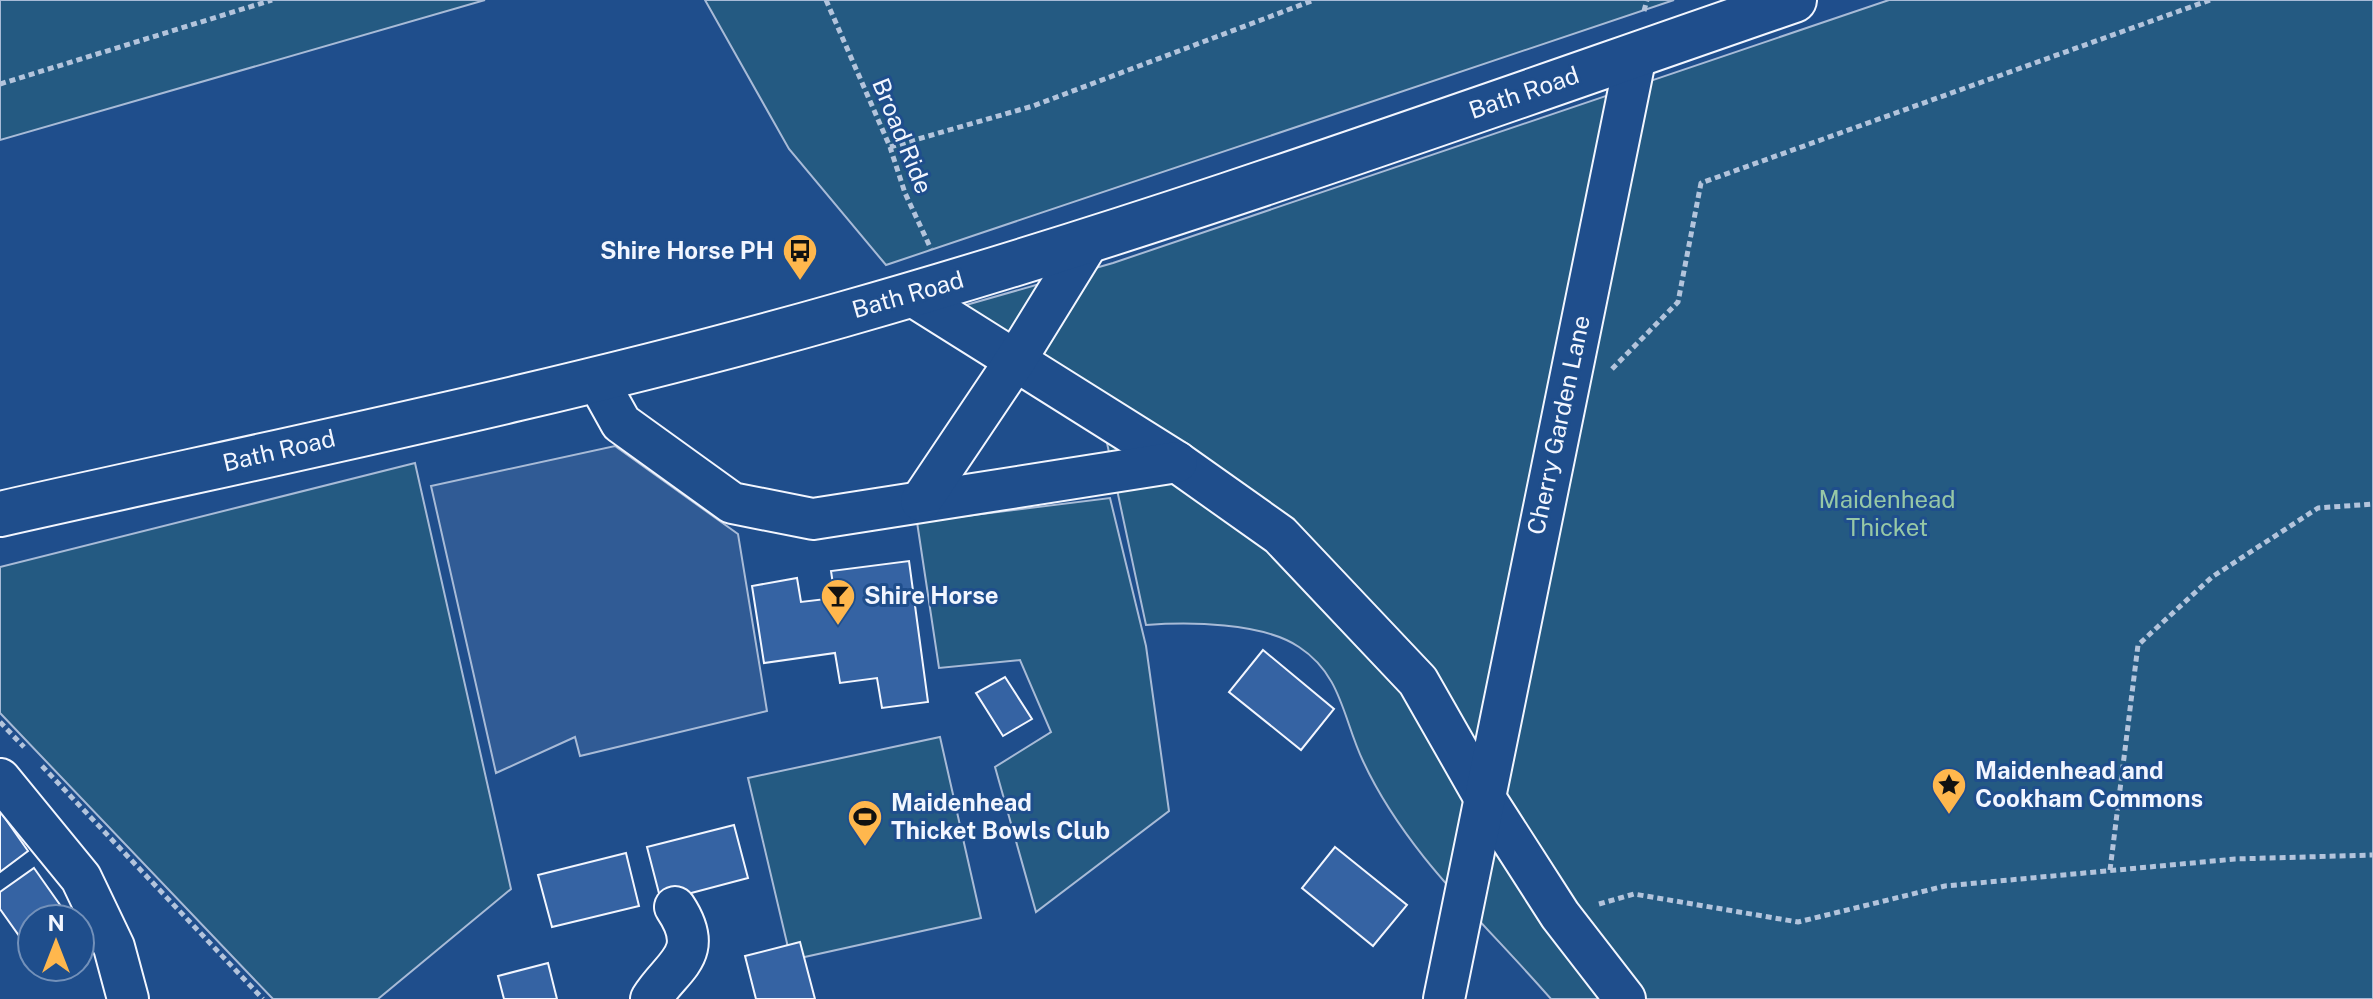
<svg xmlns="http://www.w3.org/2000/svg" width="2373" height="999" viewBox="0 0 2373 999" font-family="'Public Sans',sans-serif">
<rect width="100%" height="100%" fill="#1f4e8c"/>
<g fill="#245a82" stroke="#a8bbd7" stroke-width="2">
<polygon points="0,0 485,0 0,140"/>
<polygon points="705,0 1674,0 886,265 789,149"/>
<path d="M1889 0H2373V999H1551C1485 923 1406 854 1363 761 1343 719 1342 675 1299 647 1262 622 1188 622 1146 625L1104 429 935 322 966 305 1113 263Z"/>
<polygon points="415,463 511,889 378,999 273,999 0,713 0,567"/>
<polygon points="1110,498 1146,646 1169,811 1036,912 995,767 1051,732 1020,660 939,668 917,522"/>
<polygon points="940,737 981,918 791,960 748,778"/>
</g>
<polygon fill="#305b95" stroke="#a8bbd7" stroke-width="2" points="615,446 738,534 767,711 580,756 575,737 496,773 431,486"/>
<g fill="#3563a3" stroke="#f2f6ff" stroke-width="2">
<polygon points="909,561 928,702 882,708 877,678 840,683 835,653 764,663 752,586 797,578 801,602 835,598 831,571"/>
<polygon points="1263,650 1334,709 1301,750 1229,692"/>
<polygon points="1005,677 1032,719 1003,736 976,693"/>
<polygon points="0,811 28,851 0,872"/>
<polygon points="734,825 748,878 661,901 647,847"/>
<polygon points="1335,847 1407,905 1373,946 1302,888"/>
<polygon points="626,853 639,906 552,927 538,875"/>
<polygon points="34,868 70,919 32,919 32,954 0,909 0,892"/>
<polygon points="800,942 815,999 756,999 745,956"/>
<polygon points="548,963 557,999 504,999 498,976"/>
<polygon points="41,967 65,967 49,978"/>
</g>
<g fill="none" stroke-linecap="round" stroke-linejoin="round">
<defs>
<g id="minor">
<polyline points="911,295 1177,462 1280,535 1418,681 1483,795 1560,915 1625,999"/>
<polyline points="596,378 621,423 732,503 813,519 1177,462"/>
<polyline points="921,501 1015,361 1089,241"/>
<polyline points="0,779 81,878 114,947 128,999"/>
<path d="M651 999C672 965 707 955 675 907"/>
<polyline points="1444,999 1636,55"/>
</g>
<path id="major" d="M0 514C280 451 564 394 841 315 1163 224 1478 109 1794 0"/>
</defs>
<use href="#minor" stroke="#f2f6ff" stroke-width="44"/>
<use href="#major" stroke="#f2f6ff" stroke-width="48"/>
<g stroke="#b3c4dc" stroke-width="5" stroke-dasharray="6 4" stroke-linecap="butt">
<polyline points="826,0 890,147 905,193 931,249"/>
<polyline points="1644,11 1647,0"/>
<polyline points="0,84 272,0"/>
<polyline points="890,147 1033,106 1314,0"/>
<polyline points="1612,369 1678,302 1701,183 2210,0"/>
<polyline points="0,722 24,747"/>
<polyline points="42,766 263,999"/>
<polyline points="2110,870 2138,645 2212,577 2318,508 2373,504"/>
<polyline points="1599,904 1634,894 1798,922 1945,886 2235,859 2373,855"/>
</g>
<use href="#minor" stroke="#1f4e8c" stroke-width="40"/>
<use href="#major" stroke="#1f4e8c" stroke-width="44"/>
</g>
<defs>
<symbol id="bus-pin" viewBox="-11 -11 22 30"><path d="M0 17L-7.5 6A9.5 9.5 0 1 1 7.5 6Z" fill="#ffb74d" stroke="#1f4e8c"/><path d="M-5-6H5V4H4V6H2V4H-2V6H-4V4H-5ZM-3.5-4V0h7V-4ZM-3.5 1.2v1.5H-2V1.2ZM2 1.2v1.5H3.5V1.2Z" fill="#111"/></symbol>
<symbol id="bar-pin" viewBox="-11 -11 22 30"><path d="M0 17L-7.5 6A9.5 9.5 0 1 1 7.5 6Z" fill="#ffb74d" stroke="#1f4e8c"/><path d="M-6-5H6L.8 .8V4.5H3.5V6h-7V4.5H-.8V.8Z" fill="#111"/></symbol>
<symbol id="sight-pin" viewBox="-11 -11 22 30"><path d="M0 17L-7.5 6A9.5 9.5 0 1 1 7.5 6Z" fill="#ffb74d" stroke="#1f4e8c"/><path d="M0-6L1.8-2.2L6-1.7L2.9 1.2L3.7 5.4L0 3.3L-3.7 5.4L-2.9 1.2L-6-1.7L-1.8-2.2Z" fill="#111"/></symbol>
<symbol id="stadium-pin" viewBox="-11 -11 22 30"><path d="M0 17L-7.5 6A9.5 9.5 0 1 1 7.5 6Z" fill="#ffb74d" stroke="#1f4e8c"/><path d="M0-5a6.5 5 0 1 0 0 10a6.5 5 0 1 0 0-10ZM-3.5-1.8h7v3.6h-7Z" fill="#111"/></symbol>
</defs>
<g fill-rule="evenodd">
<use href="#bus-pin" x="780" y="231" width="40" height="54"/>
<use href="#bar-pin" x="818" y="576" width="40" height="54"/>
<use href="#sight-pin" x="1929" y="765" width="40" height="54"/>
<use href="#stadium-pin" x="845" y="797" width="40" height="54"/>
</g>
<g text-anchor="middle" stroke-width="6" stroke-linejoin="round" paint-order="stroke">
<g font-size="24" fill="#f2f6ff" stroke="#1f4e8c">
<text transform="translate(1524 93) rotate(-19)" y="8">Bath Road</text>
<text transform="translate(902 136) rotate(68)" y="8">Broad Ride</text>
<text transform="translate(908 295) rotate(-16)" y="8">Bath Road</text>
<text transform="translate(1559 425) rotate(-78)" y="8">Cherry Garden Lane</text>
<text transform="translate(279 451) rotate(-13)" y="8">Bath Road</text>
</g>
<g font-size="24" font-weight="bold" fill="#f2f6ff" stroke="#1f4e8c" text-anchor="start">
<text x="774" y="259" text-anchor="end">Shire Horse PH</text>
<text x="864" y="604">Shire Horse</text>
<text x="1975" y="779">Maidenhead and<tspan x="1975" dy="28">Cookham Commons</tspan></text>
<text x="891" y="811">Maidenhead<tspan x="891" dy="28">Thicket Bowls Club</tspan></text>
</g>
<g font-size="24" fill="#97c8a6" stroke="#1f4e8c">
<text x="1887" y="508">Maidenhead<tspan x="1887" dy="28">Thicket</tspan></text>
</g>
</g>
<g transform="translate(56 943)"><circle r="38" fill="#1f4e8c" stroke="#7391ba" stroke-width="2"/>
<path d="M0-6L14 30L0 20L-14 30Z" fill="#ffb74d"/>
<text y="-12" font-size="22" font-weight="bold" text-anchor="middle" fill="#f2f6ff">N</text>
</g>
</svg>
